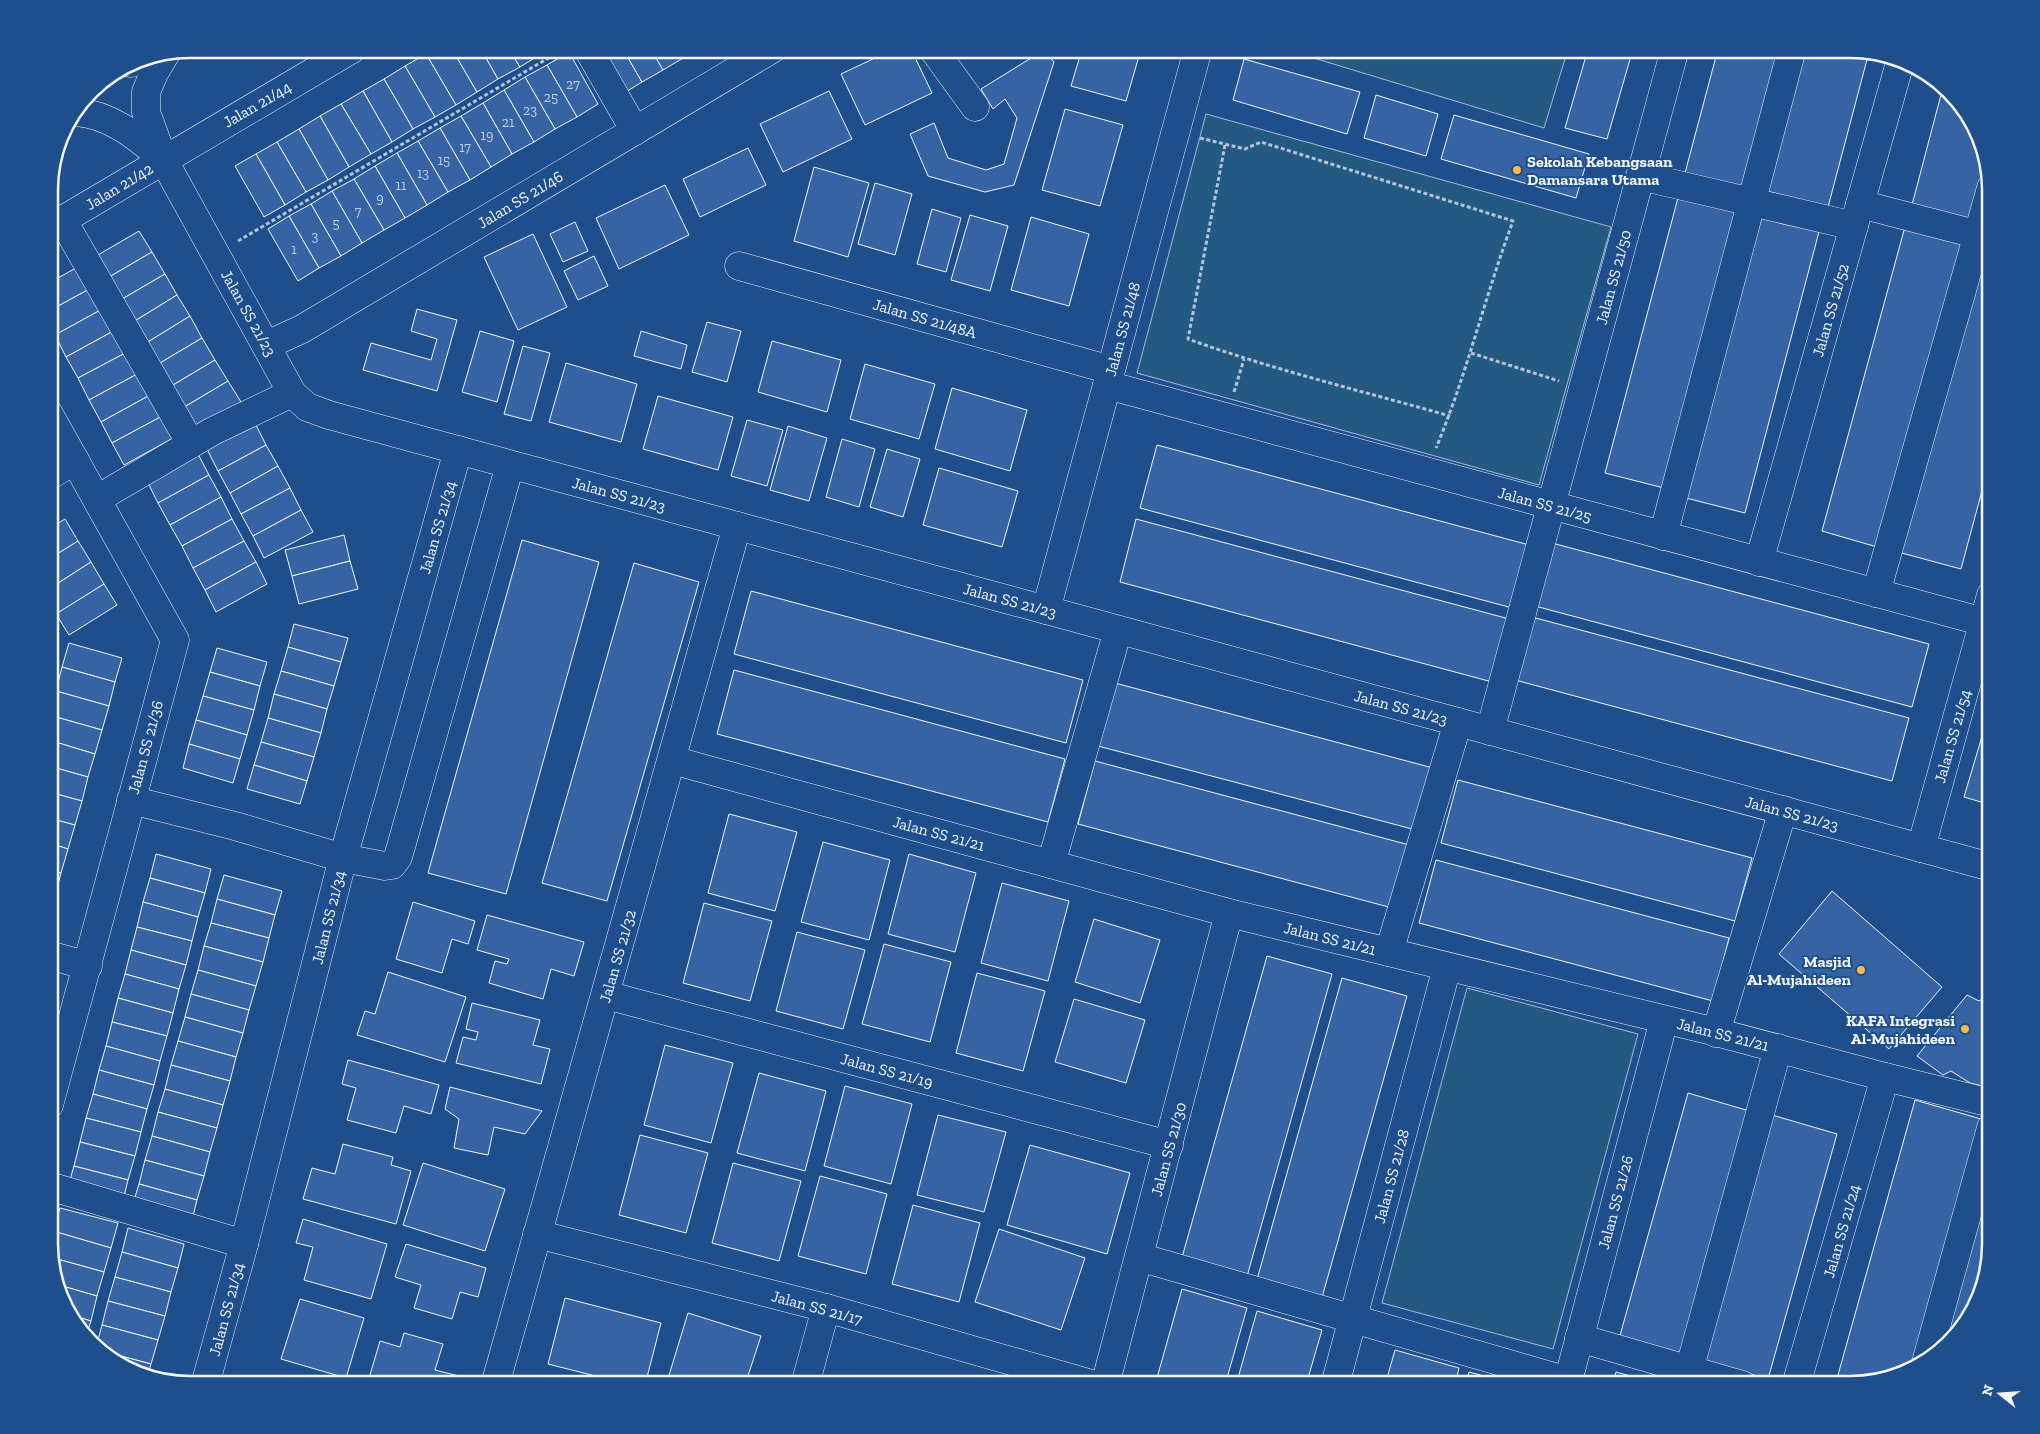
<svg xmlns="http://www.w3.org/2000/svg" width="2040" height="1434" viewBox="0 0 2040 1434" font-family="'Zilla Slab',serif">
<rect width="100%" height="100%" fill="#1f4e8c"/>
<g fill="#245a82" stroke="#a8bbd7">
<polygon points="1284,49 1568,49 1544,128"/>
<polygon points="1206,114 1611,227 1539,485 1137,373"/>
<polygon points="1467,988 1638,1034 1553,1349 1382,1303"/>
</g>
<g fill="#3563a3" stroke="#f2f6ff">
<polygon points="435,49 452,49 477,92 456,105 426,54"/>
<polygon points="452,49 481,49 498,79 477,92"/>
<polygon points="481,49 509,49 520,67 498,79"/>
<polygon points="509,49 538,49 541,54 520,67"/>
<polygon points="594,49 623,49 642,82 621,95"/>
<polygon points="623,49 651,49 663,70 642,82"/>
<polygon points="651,49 679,49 685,57 663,70"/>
<polygon points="679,49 699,49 685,57"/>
<polygon points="894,49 911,49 932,93 865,125 841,74"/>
<polygon points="1082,49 1141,49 1126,101 1071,86"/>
<polygon points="1588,49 1633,49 1607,139 1565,128"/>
<polygon points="1718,49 1786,49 1748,189 1685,173"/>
<polygon points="1803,49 1851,49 1869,52 1828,207 1766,191"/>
<polygon points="1044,50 1054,62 1014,185 985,192 928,176 910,134 934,123 948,158 986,170 1004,164 1017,118 1005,99 993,109 981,89"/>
<polygon points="569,52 598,104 577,117 547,65"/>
<polygon points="426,54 456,105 435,117 405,66"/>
<polygon points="1244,59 1360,92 1347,134 1233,100"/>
<polygon points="547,65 577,117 555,129 525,77"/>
<polygon points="405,66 435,117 413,129 384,79"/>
<polygon points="525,77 555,129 534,142 504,90"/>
<polygon points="384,79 413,129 392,142 363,91"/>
<polygon points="1943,87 1977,127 1988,173 1975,221 1912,205"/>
<polygon points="504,90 534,142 512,154 483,103"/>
<polygon points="363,91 392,142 371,154 341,104"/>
<polygon points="829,91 852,139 783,172 760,124"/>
<polygon points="1376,95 1438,114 1426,156 1364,138"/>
<polygon points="483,103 512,154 491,167 461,116"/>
<polygon points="341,104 371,154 349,167 320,116"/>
<polygon points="1065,109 1123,125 1100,206 1042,190"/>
<polygon points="1454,115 1589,154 1576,198 1441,159"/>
<polygon points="320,116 349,167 328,180 299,129"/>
<polygon points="461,116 491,167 470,180 440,128"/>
<polygon points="440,128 470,180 448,192 418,141"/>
<polygon points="299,129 328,180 306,192 277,142"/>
<polygon points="418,141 448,192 427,205 397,153"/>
<polygon points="277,142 306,192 285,205 256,154"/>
<polygon points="748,148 766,185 700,217 683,179"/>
<polygon points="397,153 427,205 405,218 375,166"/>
<polygon points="256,154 285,205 264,217 235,166"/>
<polygon points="375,166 405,218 384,230 354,179"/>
<polygon points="814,167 869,183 848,257 794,241"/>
<polygon points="354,179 384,230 362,243 332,191"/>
<polygon points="875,183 912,194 895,255 858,244"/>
<polygon points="665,185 689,235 619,269 596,218"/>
<polygon points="332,191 362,243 341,256 311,204"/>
<polygon points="1679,194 1742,210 1668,489 1605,473"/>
<polygon points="311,204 341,256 319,268 289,216"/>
<polygon points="1759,208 1821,224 1745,513 1682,497"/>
<polygon points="932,209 961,218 946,272 917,264"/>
<polygon points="970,215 1008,226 990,291 951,280"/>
<polygon points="289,216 319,268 298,281 268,229"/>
<polygon points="1031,217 1089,234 1069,306 1011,290"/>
<polygon points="575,222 588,251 563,262 550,234"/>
<polygon points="1906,223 1969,240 1884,549 1822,531"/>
<polygon points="139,231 152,252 104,280 91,259"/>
<polygon points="533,234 567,307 518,330 484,257"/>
<polygon points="1982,244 1991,246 1991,457 1961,569 1898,552"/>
<polygon points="152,252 165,274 117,302 104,280"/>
<polygon points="594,256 608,286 578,300 564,271"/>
<polygon points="83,264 95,286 49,311 49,283"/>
<polygon points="165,274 177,295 130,324 117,302"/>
<polygon points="95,286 106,307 55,335 49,324 49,311"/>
<polygon points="177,295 190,316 143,345 130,324"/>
<polygon points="106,307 117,329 66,357 55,335"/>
<polygon points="417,309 457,320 437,391 363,370 371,343 431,360 437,339 411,331"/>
<polygon points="190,316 202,338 155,366 143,345"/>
<polygon points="707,322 741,331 727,382 692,372"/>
<polygon points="117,329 129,351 78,378 66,357"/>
<polygon points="480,331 514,341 497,402 462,392"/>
<polygon points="641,331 687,345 681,369 634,356"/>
<polygon points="202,338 215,360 168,388 155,366"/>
<polygon points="772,341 841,360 827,412 758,392"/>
<polygon points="523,346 550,353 531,421 504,414"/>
<polygon points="129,351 141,372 89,400 78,378"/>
<polygon points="215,360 228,381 181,409 168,388"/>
<polygon points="566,363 637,384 621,442 549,422"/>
<polygon points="865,364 935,384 919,439 850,419"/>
<polygon points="141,372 152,394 101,422 89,400"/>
<polygon points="228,381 241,402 194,431 181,409"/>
<polygon points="952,388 1027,410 1010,471 935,449"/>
<polygon points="152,394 164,415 112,443 101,422"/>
<polygon points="658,396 733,417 718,470 643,449"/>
<polygon points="164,415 175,437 124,465 112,443"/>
<polygon points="747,420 783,430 767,486 731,476"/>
<polygon points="255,423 266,445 218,471 207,449"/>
<polygon points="788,426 827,438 809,501 770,490"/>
<polygon points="842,439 875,449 859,507 826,497"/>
<polygon points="266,445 278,466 230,493 218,471"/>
<polygon points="1157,445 1533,546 1516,609 1140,508"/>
<polygon points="887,449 920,459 903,517 870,507"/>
<polygon points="198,454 209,475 158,503 147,481"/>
<polygon points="278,466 290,488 241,514 230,493"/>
<polygon points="939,468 1018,491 1002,547 923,525"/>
<polygon points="209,475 221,497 170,525 158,503"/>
<polygon points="290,488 301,510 253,536 241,514"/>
<polygon points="221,497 232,519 182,546 170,525"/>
<polygon points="301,510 313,532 264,558 253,536"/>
<polygon points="65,519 78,541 49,559 49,529"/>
<polygon points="232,519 244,541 193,568 182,546"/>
<polygon points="1136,519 1513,620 1496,683 1120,582"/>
<polygon points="344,535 350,561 292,576 285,550"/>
<polygon points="522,540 599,562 506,894 428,873"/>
<polygon points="78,541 91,562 49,589 49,559"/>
<polygon points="244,541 256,562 205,590 193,568"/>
<polygon points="1552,543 1929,644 1912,707 1535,606"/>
<polygon points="350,561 358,589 299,604 292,576"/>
<polygon points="91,562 104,584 56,614 49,603 49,589"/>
<polygon points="256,562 267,584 216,612 205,590"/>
<polygon points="634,563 699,582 607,901 542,883"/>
<polygon points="104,584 117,605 69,635 56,614"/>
<polygon points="751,591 1083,680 1066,743 734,654"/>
<polygon points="1532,617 1909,718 1892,781 1515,680"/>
<polygon points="294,624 348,638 341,662 288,647"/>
<polygon points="69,643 122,658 115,682 62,667"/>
<polygon points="288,647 341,662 334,686 281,671"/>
<polygon points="217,648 267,662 260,686 210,672"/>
<polygon points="62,667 115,682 109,706 56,691"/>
<polygon points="734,670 1065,759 1048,822 717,734"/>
<polygon points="281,671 334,686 327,709 274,694"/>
<polygon points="210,672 260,686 254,710 203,696"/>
<polygon points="1115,683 1433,768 1416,830 1098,746"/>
<polygon points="56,691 109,706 102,730 49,715"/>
<polygon points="274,694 327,709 321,733 268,718"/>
<polygon points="203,696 254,710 247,735 196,720"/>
<polygon points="1991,706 1991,805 1964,797"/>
<polygon points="49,715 102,730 95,754 49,740"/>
<polygon points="268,718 321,733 314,757 261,742"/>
<polygon points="196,720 247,735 240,759 189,744"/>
<polygon points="49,740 95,754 88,777 49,766"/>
<polygon points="261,742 314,757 307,781 254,765"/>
<polygon points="189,744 240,759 233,783 183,768"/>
<polygon points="1095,761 1413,846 1396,909 1078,824"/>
<polygon points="254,765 307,781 300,804 247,789"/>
<polygon points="49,766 88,777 82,801 49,792"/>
<polygon points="1458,780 1752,858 1735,921 1441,843"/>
<polygon points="49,792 82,801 75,825 49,818"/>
<polygon points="729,814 797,832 775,911 708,893"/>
<polygon points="49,818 75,825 68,849 49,843"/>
<polygon points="823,842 890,860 869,940 801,922"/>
<polygon points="49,843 68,849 61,873 49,869"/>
<polygon points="156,854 211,869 205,893 150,878"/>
<polygon points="909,854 976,873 955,952 888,934"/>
<polygon points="1436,860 1729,938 1713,1001 1419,923"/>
<polygon points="49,869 61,873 55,896 49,895"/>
<polygon points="224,875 282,891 275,915 217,899"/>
<polygon points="150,878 205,893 198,917 143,902"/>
<polygon points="1002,883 1069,901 1048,981 981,963"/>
<polygon points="1832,891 1942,987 1889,1049 1779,954"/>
<polygon points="49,895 55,896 49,916"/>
<polygon points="217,899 275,915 269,938 211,923"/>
<polygon points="143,902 198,917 192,941 137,927"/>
<polygon points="413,902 475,921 468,944 452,939 442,973 396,959"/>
<polygon points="704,903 772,921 750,1001 683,983"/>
<polygon points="487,915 584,942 574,976 551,969 543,999 489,983 495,961 507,964 509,959 477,950"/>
<polygon points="1094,919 1160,940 1140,1003 1075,982"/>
<polygon points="211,923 269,938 263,962 204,946"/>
<polygon points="137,927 192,941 186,965 131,950"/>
<polygon points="797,932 865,950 843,1029 776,1011"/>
<polygon points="884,944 951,962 930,1042 862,1024"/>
<polygon points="204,946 263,962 256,986 198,970"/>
<polygon points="131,950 186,965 179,989 125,974"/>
<polygon points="1267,956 1332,974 1246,1280 1181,1261"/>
<polygon points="198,970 256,986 249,1010 191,994"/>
<polygon points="388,972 466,997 445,1062 357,1035 365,1011 375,1014"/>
<polygon points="977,973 1045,991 1023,1071 956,1053"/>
<polygon points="125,974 179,989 173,1013 118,998"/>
<polygon points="1342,978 1407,996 1321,1301 1256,1283"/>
<polygon points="1991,992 1991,1088 1970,1083 1951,1071 1943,1075 1917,1056 1967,995 1979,1001"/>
<polygon points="191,994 249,1010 243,1033 185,1017"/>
<polygon points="118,998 173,1013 167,1036 112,1022"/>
<polygon points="1074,999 1145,1020 1126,1083 1055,1062"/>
<polygon points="472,1003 540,1020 533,1045 550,1049 541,1084 456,1063 463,1037 476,1040 478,1032 466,1029"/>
<polygon points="185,1017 243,1033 236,1057 178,1041"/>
<polygon points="112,1022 167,1036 160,1061 106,1046"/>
<polygon points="178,1041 236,1057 230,1081 171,1065"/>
<polygon points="665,1045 733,1063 711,1143 644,1125"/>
<polygon points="106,1046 160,1061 154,1085 99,1070"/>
<polygon points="348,1060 439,1085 431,1114 404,1106 396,1133 347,1120 356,1088 342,1084"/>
<polygon points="171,1065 230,1081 223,1105 165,1089"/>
<polygon points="99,1070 154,1085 147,1109 93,1094"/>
<polygon points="759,1073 826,1091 805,1171 737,1153"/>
<polygon points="845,1086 912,1104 891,1184 824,1166"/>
<polygon points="450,1087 542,1111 525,1134 494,1127 488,1155 454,1148 459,1119 445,1109"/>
<polygon points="165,1089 223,1105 217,1128 158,1112"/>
<polygon points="1688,1093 1753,1112 1684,1357 1619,1339"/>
<polygon points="93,1094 147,1109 141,1132 86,1118"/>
<polygon points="1915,1100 1981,1119 1910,1371 1863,1382 1838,1375"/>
<polygon points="158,1112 217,1128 210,1152 152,1136"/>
<polygon points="938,1115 1006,1132 984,1212 917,1195"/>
<polygon points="1772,1115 1837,1134 1768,1379 1703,1361"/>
<polygon points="86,1118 141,1132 135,1156 80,1142"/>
<polygon points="640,1135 708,1153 686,1233 619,1215"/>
<polygon points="152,1136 210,1152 204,1176 145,1160"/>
<polygon points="80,1142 135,1156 128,1180 74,1166"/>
<polygon points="343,1144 393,1157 391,1165 411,1171 396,1224 303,1199 312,1168 335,1174"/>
<polygon points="1030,1145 1130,1173 1107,1254 1007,1225"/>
<polygon points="1991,1157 1991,1245 1984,1290 1962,1330 1937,1351"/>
<polygon points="145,1160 204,1176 197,1200 139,1184"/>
<polygon points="423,1163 505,1189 485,1251 403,1225"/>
<polygon points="733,1163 801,1181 779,1261 712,1243"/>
<polygon points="74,1166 128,1180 122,1204 67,1190"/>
<polygon points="820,1176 887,1194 866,1274 798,1256"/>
<polygon points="139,1184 197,1200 191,1224 132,1207"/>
<polygon points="913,1205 980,1223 959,1302 892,1284"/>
<polygon points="60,1208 118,1223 111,1248 53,1231"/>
<polygon points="303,1219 387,1244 371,1299 304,1280 313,1247 296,1243"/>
<polygon points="128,1228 184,1244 178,1268 122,1252"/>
<polygon points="999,1229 1085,1258 1061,1330 975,1302"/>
<polygon points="53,1231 111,1248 104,1272 50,1257 49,1247"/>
<polygon points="406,1244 486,1268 478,1297 460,1292 452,1319 414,1308 421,1285 395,1277"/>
<polygon points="122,1252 178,1268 171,1292 115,1277"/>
<polygon points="50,1257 104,1272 97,1296 59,1285"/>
<polygon points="115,1277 171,1292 165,1316 108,1301"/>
<polygon points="59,1285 97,1296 91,1321 67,1314"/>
<polygon points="1182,1289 1247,1308 1225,1385 1155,1385"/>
<polygon points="565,1298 661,1323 645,1385 631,1385 548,1364"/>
<polygon points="300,1299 364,1318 346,1378 281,1359"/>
<polygon points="108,1301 165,1316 158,1340 102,1325"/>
<polygon points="1257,1311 1322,1330 1306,1385 1236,1385"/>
<polygon points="688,1313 761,1336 745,1385 666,1385"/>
<polygon points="67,1314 91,1321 86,1336 67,1315"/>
<polygon points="102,1325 158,1340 151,1364 98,1350 96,1347"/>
<polygon points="404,1333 443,1344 435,1370 463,1377 461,1385 367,1385 380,1341 400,1347"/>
<polygon points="98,1350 151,1364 147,1378 104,1356"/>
<polygon points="1395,1350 1459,1368 1455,1385 1385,1385"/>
<polygon points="1469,1372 1518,1385 1465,1385"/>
<polygon points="1616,1372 1663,1385 1612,1385"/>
<polygon points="263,1377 291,1385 260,1385"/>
<polygon points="548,1380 568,1385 547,1385"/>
</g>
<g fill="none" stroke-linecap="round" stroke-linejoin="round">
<defs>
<g id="minor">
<polyline points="588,49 635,131"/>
<polyline points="933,49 975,107"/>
<polyline points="166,53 154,73 146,92 146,112 163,159 292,393 307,407 329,415 1991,867"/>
<path d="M75 112C110 114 136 136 162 158"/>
<polyline points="1640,176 1854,226"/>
<polyline points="1860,204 1991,238"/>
<polyline points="62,219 191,444"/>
<polyline points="49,228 352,49"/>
<polyline points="739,266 1111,370"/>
<polyline points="267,345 302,329 772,49"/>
<polyline points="1107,385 1984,622"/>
<polyline points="49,414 175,640 49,1105"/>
<polyline points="49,476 75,460"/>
<polyline points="97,499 213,431 292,393"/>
<polyline points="1663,536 1792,49"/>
<polyline points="1759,562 1901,59"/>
<polyline points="1876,593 1991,188"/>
<polyline points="1046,610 1198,49"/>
<polyline points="1490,731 1675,49"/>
<polyline points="672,760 1229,913 1708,1030 1885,1077 1991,1103"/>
<polyline points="131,800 235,826 343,858 385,866 392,865 398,857 510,465"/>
<polyline points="1921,848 1991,595"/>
<polyline points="1051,864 1118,630"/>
<polyline points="1389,952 1458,722"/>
<polyline points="49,955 88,966"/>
<polyline points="606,995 1169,1145"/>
<polyline points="1716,1033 1783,810"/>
<polyline points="49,1186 244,1244"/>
<polyline points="537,1234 826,1308 1095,1385"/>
<polyline points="1139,1257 1568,1381"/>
<polyline points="1579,1338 1742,1385"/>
<polyline points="1927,1359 1991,1128"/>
<polyline points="205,1385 244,1244 343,858 458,450"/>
<polyline points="495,1385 737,526"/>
<polyline points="805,1385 826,1308"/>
<polyline points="1105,1385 1229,913"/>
<polyline points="1335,1385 1447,967"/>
<polyline points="1567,1385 1664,1020"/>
<polyline points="1685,1385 1778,1048"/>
<polyline points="1796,1385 1885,1077"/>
</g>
<polyline id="highway" points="131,63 138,59"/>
</defs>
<use href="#minor" stroke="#f2f6ff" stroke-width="29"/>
<use href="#highway" stroke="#f2f6ff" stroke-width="29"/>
<g stroke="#b3c4dc" stroke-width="3" stroke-dasharray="4 2.5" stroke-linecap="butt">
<path d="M1200 138 1245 149 1261 142 1513 221C1485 296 1467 374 1436 448"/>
<path d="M1225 145 1188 339C1274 370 1362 391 1450 416"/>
<polyline points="238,241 562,50"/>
<polyline points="1471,353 1559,381"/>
<polyline points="1234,392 1244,359"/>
</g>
<use href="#minor" stroke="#1f4e8c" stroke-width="28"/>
<use href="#highway" stroke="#1f4e8c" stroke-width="28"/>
</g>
<g fill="#ffb74d" stroke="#1f4e8c" stroke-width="2">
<circle cx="1517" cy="170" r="5"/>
<circle cx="1861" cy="970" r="5"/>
<circle cx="1965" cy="1029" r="5"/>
</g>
<g text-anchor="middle" stroke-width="4" stroke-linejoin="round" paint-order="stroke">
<g font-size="14" fill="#c3d1e8">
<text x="573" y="89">27</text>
<text x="551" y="102">25</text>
<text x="530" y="115">23</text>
<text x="508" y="127">21</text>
<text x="487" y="140">19</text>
<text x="465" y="152">17</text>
<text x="444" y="165">15</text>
<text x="423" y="178">13</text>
<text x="401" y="190">11</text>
<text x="380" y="203">9</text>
<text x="358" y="216">7</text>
<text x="336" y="228">5</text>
<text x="315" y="241">3</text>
<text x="294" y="254">1</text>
</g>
<g font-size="16" fill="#f2f6ff" stroke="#1f4e8c">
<text transform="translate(257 104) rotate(-30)" y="6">Jalan 21/44</text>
<text transform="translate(119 186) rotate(-31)" y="6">Jalan 21/42</text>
<text transform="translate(520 199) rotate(-31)" y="6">Jalan SS 21/46</text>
<text transform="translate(1613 277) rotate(-75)" y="6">Jalan SS 21/50</text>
<text transform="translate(1830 310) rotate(-74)" y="6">Jalan SS 21/52</text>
<text transform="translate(249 313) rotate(61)" y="6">Jalan SS 21/23</text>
<text transform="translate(925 318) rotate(16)" y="6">Jalan SS 21/48A</text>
<text transform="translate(1122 329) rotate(-75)" y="6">Jalan SS 21/48</text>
<text transform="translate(619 494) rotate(15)" y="6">Jalan SS 21/23</text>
<text transform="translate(1545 504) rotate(15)" y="6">Jalan SS 21/25</text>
<text transform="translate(437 527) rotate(-74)" y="6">Jalan SS 21/34</text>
<text transform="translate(1010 600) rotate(15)" y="6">Jalan SS 21/23</text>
<text transform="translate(1401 707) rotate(15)" y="6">Jalan SS 21/23</text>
<text transform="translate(1952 736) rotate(-74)" y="6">Jalan SS 21/54</text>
<text transform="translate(145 747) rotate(-75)" y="6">Jalan SS 21/36</text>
<text transform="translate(1792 813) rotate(15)" y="6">Jalan SS 21/23</text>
<text transform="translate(939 833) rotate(15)" y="6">Jalan SS 21/21</text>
<text transform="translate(328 917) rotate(-76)" y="6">Jalan SS 21/34</text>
<text transform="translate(1330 938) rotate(14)" y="6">Jalan SS 21/21</text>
<text transform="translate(617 956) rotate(-74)" y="6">Jalan SS 21/32</text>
<text transform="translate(1723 1034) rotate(14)" y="6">Jalan SS 21/21</text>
<text transform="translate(887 1070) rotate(15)" y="6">Jalan SS 21/19</text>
<text transform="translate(1168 1149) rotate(-75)" y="6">Jalan SS 21/30</text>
<text transform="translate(1391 1176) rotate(-75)" y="6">Jalan SS 21/28</text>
<text transform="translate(1615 1202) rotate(-75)" y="6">Jalan SS 21/26</text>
<text transform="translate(1841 1231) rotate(-74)" y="6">Jalan SS 21/24</text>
<text transform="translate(817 1307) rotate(15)" y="6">Jalan SS 21/17</text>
<text transform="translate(226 1309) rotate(-75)" y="6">Jalan SS 21/34</text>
</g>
<g font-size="16" font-weight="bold" fill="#f2f6ff" stroke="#1f4e8c" text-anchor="end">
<text x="1527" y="167" text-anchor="start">Sekolah Kebangsaan<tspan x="1527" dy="18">Damansara Utama</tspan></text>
<text x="1851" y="967">Masjid<tspan x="1851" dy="18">Al-Mujahideen</tspan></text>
<text x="1955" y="1026">KAFA Integrasi<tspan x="1955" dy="18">Al-Mujahideen</tspan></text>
</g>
</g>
<path d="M0 0H2040V1434H0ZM190 58H1850A132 132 0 0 1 1982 190V1244A132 132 0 0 1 1850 1376H190A132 132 0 0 1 58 1244V190A132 132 0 0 1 190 58Z" fill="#1f4e8c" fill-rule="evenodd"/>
<path fill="none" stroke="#f2f6ff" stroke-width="2.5" d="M190 58H1850A132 132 0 0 1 1982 190V1244A132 132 0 0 1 1850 1376H190A132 132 0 0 1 58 1244V190A132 132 0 0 1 190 58Z"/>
<g transform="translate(2000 1394) rotate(287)" stroke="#1f4e8c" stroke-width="4" paint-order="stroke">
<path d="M0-4L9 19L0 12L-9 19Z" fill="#f2f6ff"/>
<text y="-8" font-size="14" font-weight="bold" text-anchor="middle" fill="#f2f6ff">N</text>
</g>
</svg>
